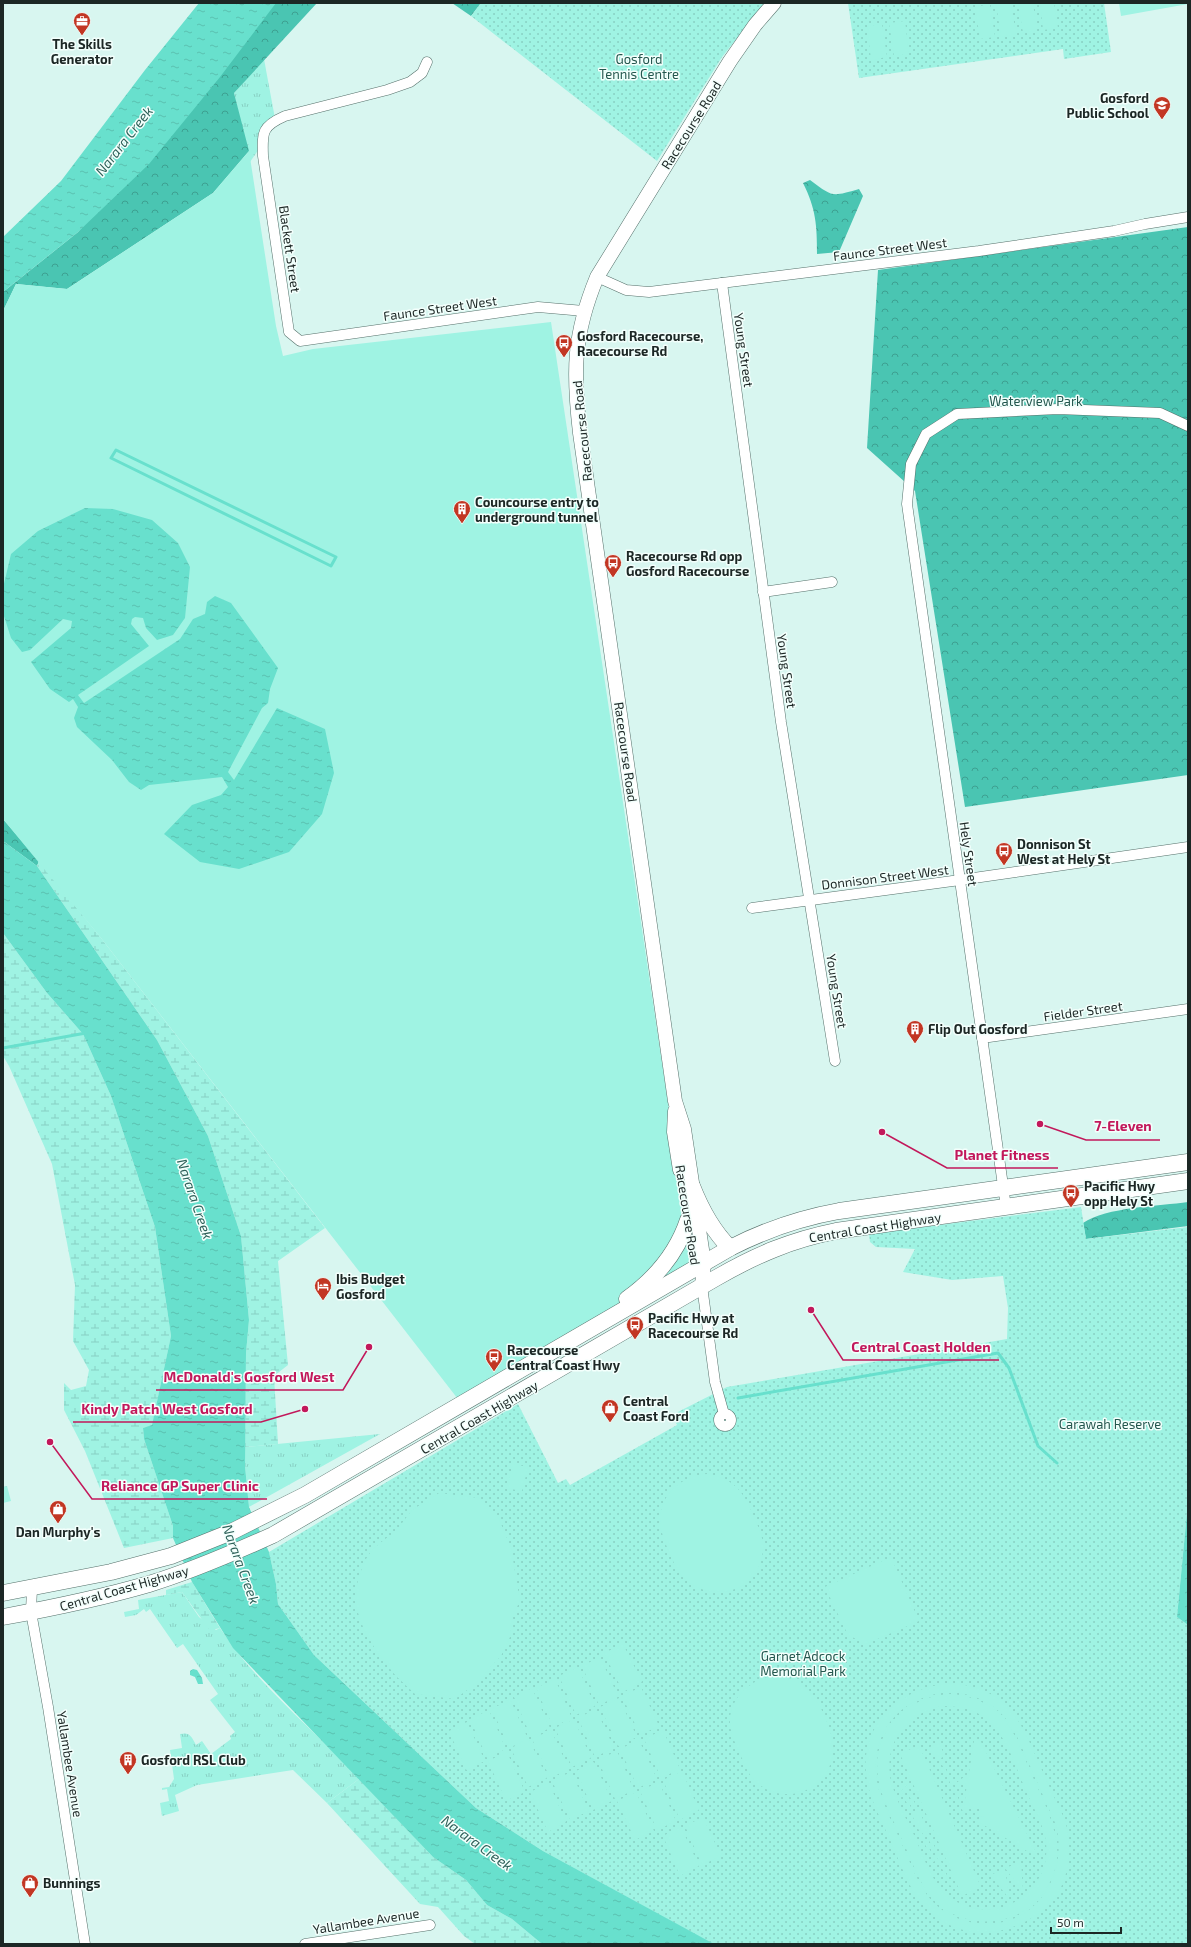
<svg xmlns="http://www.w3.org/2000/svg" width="1191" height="1947" viewBox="0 0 1191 1947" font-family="'Exo 2',sans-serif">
<defs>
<pattern id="grass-tufts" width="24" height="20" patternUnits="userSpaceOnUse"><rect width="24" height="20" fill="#9ff3e3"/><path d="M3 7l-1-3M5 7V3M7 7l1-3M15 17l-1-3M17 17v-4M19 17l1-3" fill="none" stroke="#88d0c3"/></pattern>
<pattern id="forest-crowns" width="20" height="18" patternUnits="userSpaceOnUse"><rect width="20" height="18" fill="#4ac5b2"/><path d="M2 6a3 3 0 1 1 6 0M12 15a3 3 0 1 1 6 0" fill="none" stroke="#3da091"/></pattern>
<pattern id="wetland-marsh" width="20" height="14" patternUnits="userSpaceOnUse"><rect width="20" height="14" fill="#9ff3e3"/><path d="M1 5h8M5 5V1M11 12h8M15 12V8" fill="none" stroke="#88d0c3"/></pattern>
<pattern id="park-dots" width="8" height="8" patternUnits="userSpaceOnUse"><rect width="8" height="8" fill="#9ff3e3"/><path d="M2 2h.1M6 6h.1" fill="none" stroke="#88d0c3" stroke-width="1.8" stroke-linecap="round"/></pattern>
<pattern id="water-ripples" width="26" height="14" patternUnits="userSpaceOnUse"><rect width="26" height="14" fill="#68e0cd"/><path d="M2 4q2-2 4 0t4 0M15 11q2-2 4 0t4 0" fill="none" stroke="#5ac0b0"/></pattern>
</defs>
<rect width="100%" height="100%" fill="#d8f6f0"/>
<g fill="url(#grass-tufts)">
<polygon points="264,59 276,124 250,162 234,93"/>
<polygon points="380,1434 249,1507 245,1466 245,1447"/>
<polygon points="7,1486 11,1501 3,1503 3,1487"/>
<path d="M182 1592 199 1617 216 1630 220 1628C257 1685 314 1729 359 1779L327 1803 293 1770 197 1785 175 1795 179 1811 162 1816 160 1803 169 1801 167 1789 162 1790V1788L169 1787 174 1779 170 1750 182 1748 180 1734C190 1732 191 1736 196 1745L202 1741 211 1754 231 1739 230 1736 235 1732 210 1700 218 1694 183 1644 177 1648 150 1609 146 1612 144 1609 136 1615 125 1617 124 1612 139 1609 138 1600Z"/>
</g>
<g fill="url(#forest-crowns)">
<polygon points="275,3 317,3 234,93 249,151 213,193 67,289 16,284 3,311 3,292 78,232"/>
<polygon points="452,3 481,3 471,16"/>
<path d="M810 180C833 197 831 197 859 189L863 196 839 252 817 254C817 225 816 209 803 183Z"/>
<polygon points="1188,227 1188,775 965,807 915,491 867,448 878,270"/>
<polygon points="3,819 39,861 37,866 3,841"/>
<path d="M1188 1202V1226L1086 1239 1083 1223C1106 1207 1160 1206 1188 1202Z"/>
</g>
<g fill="url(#wetland-marsh)">
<polygon points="39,861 101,938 325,1228 278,1261 288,1365 274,1376 278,1444 245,1447 246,1353 249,1320 241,1236 208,1136 157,1040 37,866"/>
<polygon points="3,933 47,993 83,1034 111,1096 155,1227 171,1336 152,1426 143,1428 144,1439 173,1526 173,1538 124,1548 85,1451 64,1410 64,1383 71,1390 86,1386 89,1370 73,1341 75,1285 52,1164 9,1066 3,1056"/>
<polygon points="192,1582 220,1628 212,1630 208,1628 182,1592 166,1595 166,1590"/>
<polygon points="359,1779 433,1857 466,1880 487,1905 512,1919 542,1944 475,1944 464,1936 438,1907 420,1904 327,1803"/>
</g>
<g fill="url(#park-dots)">
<polygon points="481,3 765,3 722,57 657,161 471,16"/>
<polygon points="848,3 1104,3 1111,52 1064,59 1063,49 859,78"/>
<polygon points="1081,1207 1086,1239 1188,1227 1188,1502 1177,1617 1188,1625 1188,1944 714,1944 709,1942 543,1851 476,1808 314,1655 278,1604 276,1584 269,1552 518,1404 558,1483 566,1479 570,1485 677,1425 672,1415 727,1387 1007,1339 1008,1308 1003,1276 952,1280 903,1272 915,1249 876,1247 870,1242 869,1234"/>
</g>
<g fill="#9ff3e3" fill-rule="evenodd">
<polygon points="1011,3 1016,34 1001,37 996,3"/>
<polygon points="1018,3 1033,3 1037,31 1023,33"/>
<polygon points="1040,3 1054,3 1058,28 1043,30"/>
<polygon points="1119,3 1188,3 1188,4 1121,16"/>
<polygon points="990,4 995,37 980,39 975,7"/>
<polygon points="905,21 909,54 894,56 889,23"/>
<polygon points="882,24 887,57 871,60 867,26"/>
<polygon points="249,151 276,326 283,356 313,349 551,322 692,1263 461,1403 101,938 3,819 3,311 16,284 67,289 213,193"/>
<polygon points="513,1464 528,1467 522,1491 506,1488"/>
<path d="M708 1474C732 1478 743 1491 752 1512 756 1522 762 1533 763 1544 765 1593 707 1608 678 1572 672 1558 664 1543 661 1529 655 1498 680 1475 708 1474Z"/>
<polygon points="439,1493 479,1498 499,1519 511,1548 520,1601 513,1615 510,1637 501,1656 486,1672 483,1678 455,1699 415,1694 396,1676 380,1657 364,1630 357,1610 356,1599 358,1578 366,1559 372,1550 380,1543 396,1531 412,1510"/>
<polygon points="891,1557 919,1621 866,1644 848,1635 825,1587"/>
<polygon points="623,1644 642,1682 623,1692 604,1653"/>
<polygon points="600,1657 618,1696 599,1705 582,1666"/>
<polygon points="578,1667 595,1706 576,1715 559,1676"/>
<path d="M771 1676C782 1676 793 1678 802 1684 817 1694 832 1728 833 1745 834 1755 831 1765 826 1774 820 1782 812 1788 802 1792 783 1798 759 1791 749 1773 745 1767 743 1760 740 1754 737 1747 733 1739 731 1731 725 1704 745 1682 771 1676Z"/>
<polygon points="555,1679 572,1718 553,1727 536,1688"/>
<path d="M952 1683C1005 1689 1018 1715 1037 1759 1046 1779 1055 1800 1065 1820 1073 1850 1070 1888 1044 1909 1005 1942 948 1942 917 1897 906 1881 899 1860 891 1842 883 1823 871 1802 867 1781 858 1725 899 1687 952 1683ZM949 1692C978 1693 1001 1707 1015 1732L1056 1825C1069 1878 1033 1931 975 1923 961 1921 945 1914 934 1903 918 1887 911 1863 901 1842 893 1824 884 1806 878 1787 867 1736 898 1696 949 1692Z"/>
<polygon points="641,1687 659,1726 640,1735 622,1696"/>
<polygon points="532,1688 550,1728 531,1737 514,1697"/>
<path d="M950 1694C967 1695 983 1700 997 1712 1014 1727 1022 1752 1031 1773 1050 1816 1077 1861 1035 1902 1024 1913 1009 1920 993 1921 973 1923 952 1917 937 1903 920 1887 913 1863 903 1842 894 1821 881 1799 878 1777 871 1731 907 1696 950 1694ZM943 1706C959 1706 975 1709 988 1720 1007 1737 1016 1768 1026 1791 1032 1805 1040 1818 1044 1833 1047 1842 1047 1853 1045 1863 1040 1883 1025 1899 1006 1906 980 1915 949 1905 935 1881 927 1867 921 1852 915 1837 906 1819 897 1801 891 1782 883 1744 905 1713 943 1706Z"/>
<polygon points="619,1698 637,1737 618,1746 600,1707"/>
<polygon points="510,1699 528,1739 509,1748 492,1709"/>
<polygon points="596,1709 614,1748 595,1757 578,1718"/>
<polygon points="489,1710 506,1749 487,1758 470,1719"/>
<polygon points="574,1719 591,1758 572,1767 555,1728"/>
<polygon points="467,1722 485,1761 466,1770 449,1731"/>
<polygon points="551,1730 569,1769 550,1778 532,1739"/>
<polygon points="663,1730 680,1769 661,1778 644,1739"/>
<polygon points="529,1739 547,1778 528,1787 511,1748"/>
<polygon points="639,1740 657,1779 638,1788 620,1749"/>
<polygon points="980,1740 1038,1856 1037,1857 977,1821 985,1816 972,1818 982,1808 964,1808 967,1783 957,1785 955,1784 969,1773 974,1741"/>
<polygon points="939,1743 945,1756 941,1758 965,1814 964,1814 939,1758 936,1759 930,1747"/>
<polygon points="919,1745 981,1887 962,1896 900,1754"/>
<polygon points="617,1751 634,1790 615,1799 598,1760"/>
<polygon points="507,1752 525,1792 506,1801 488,1761"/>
<polygon points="594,1762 612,1801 593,1810 576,1771"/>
<polygon points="682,1771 699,1810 680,1820 663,1780"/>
<polygon points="571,1772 589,1811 570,1820 552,1781"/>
<polygon points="901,1777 903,1777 918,1810 919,1810 951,1885 950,1886 923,1827 920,1828 935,1861 933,1862 896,1779 898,1779 913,1812 916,1811"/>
<polygon points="659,1782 676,1821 657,1830 640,1791"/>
<polygon points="549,1783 566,1822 548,1832 530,1792"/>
<polygon points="636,1792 654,1831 635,1840 617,1801"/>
<polygon points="703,1817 721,1856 702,1865 685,1826"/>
<polygon points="681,1827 699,1866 680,1876 663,1836"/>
<polygon points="1021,1862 1023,1890 1022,1891 1005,1868"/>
<polygon points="1005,1869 1009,1895 1008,1897 990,1875"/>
</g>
<g fill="url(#water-ripples)">
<polygon points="199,3 276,3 220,77 149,164 78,232 3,292 3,237 61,181 145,70"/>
<polygon points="85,508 113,509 152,520 178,543 190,567 185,618 173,635 157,640 146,628 143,618 135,617 132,619 131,624 149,646 78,695 84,703 180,639 193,619 205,614 207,602 215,596 231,603 278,668 270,689 268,703 262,708 228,772 234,780 277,708 325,729 334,773 322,814 289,852 239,869 200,862 164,834 192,805 221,795 228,787 222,777 149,785 141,790 129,782 112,760 77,727 74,718 78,707 73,699 69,702 50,689 31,662 71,628 72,621 63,619 30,650 22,652 11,638 3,613 3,588 11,554 38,531"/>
<polygon points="3,841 37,866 157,1040 208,1136 241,1236 249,1320 246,1353 245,1466 249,1507 269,1552 276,1584 278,1604 314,1655 476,1808 543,1851 714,1944 542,1944 512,1919 487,1905 466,1880 433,1857 233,1648 192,1582 173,1538 173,1526 144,1439 143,1428 152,1425 171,1336 155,1227 111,1096 83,1034 47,993 3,933"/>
<polygon points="1188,1502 1188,1625 1177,1617"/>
<polygon points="193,1669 197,1670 202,1678 203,1684 198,1684 195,1677 190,1675 190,1671"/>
</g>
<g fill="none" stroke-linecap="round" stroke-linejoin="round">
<g stroke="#68e0cd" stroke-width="3">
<polygon points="116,450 336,557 331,566 111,458"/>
<polyline points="3,1048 86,1033"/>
<polyline points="738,1398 998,1353 1009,1368 1038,1446 1057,1463"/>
</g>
<defs>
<g id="minor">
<path d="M427 62 422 73 410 82 387 90 285 116C262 126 262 132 263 156L289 332 300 341 538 307 584 311"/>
<polyline points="597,277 626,290 649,292 979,251 1114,231 1145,224 1188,217"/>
<polyline points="722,283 781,722 835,1061"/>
<polyline points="763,592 832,582"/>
<polyline points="752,908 960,880 1188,847"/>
<polyline points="982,1038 1188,1009"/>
<polyline points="1006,1207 907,504 911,464 926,434 957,414 1058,409 1160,413 1188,426"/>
<polyline points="702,1286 715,1382 724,1414"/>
<circle cx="725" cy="1420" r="6"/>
<polyline points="32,1588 31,1612 48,1707 85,1944"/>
<polyline points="305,1944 430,1925"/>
</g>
<g id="secondary">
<polyline points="675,1111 674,1132 680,1170"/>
<path d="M702 1286 704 1263 684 1129 675 1101 580 433C573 372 573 335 597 277L730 61 755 25 774 3"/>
</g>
<g id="trunk">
<path d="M692 1186C701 1209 712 1230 730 1248"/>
<path d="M627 1299C655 1279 677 1253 688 1220"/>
<path d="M3 1593 111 1572 171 1556 231 1532 305 1495 730 1248C765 1230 800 1218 839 1211L1188 1162"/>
<path d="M3 1617C52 1608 101 1598 149 1584 192 1571 233 1553 273 1535L716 1278C756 1255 791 1240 836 1231L1188 1181"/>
</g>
</defs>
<use href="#minor" stroke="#55706a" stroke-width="11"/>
<use href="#secondary" stroke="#55706a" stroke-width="15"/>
<use href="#trunk" stroke="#55706a" stroke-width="17"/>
<use href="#minor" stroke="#fff" stroke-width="10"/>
<use href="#secondary" stroke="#fff" stroke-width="14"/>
<use href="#trunk" stroke="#fff" stroke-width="16"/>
</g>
<defs>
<symbol id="office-pin" viewBox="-11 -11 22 30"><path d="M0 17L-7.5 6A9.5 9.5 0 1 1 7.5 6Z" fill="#c23623" stroke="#f3fffc"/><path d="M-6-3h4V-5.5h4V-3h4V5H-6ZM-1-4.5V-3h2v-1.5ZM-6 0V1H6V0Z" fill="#fff"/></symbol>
<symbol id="school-pin" viewBox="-11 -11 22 30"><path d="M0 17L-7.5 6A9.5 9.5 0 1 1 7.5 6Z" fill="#c23623" stroke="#f3fffc"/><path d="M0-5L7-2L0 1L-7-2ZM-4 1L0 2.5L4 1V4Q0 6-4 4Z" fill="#fff"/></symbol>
<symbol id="bus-pin" viewBox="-11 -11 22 30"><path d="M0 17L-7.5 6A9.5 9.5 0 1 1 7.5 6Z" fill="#c23623" stroke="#f3fffc"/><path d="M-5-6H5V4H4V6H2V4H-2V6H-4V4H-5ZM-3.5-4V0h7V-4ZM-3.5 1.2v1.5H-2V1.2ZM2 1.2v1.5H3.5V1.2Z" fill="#fff"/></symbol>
<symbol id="building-pin" viewBox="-11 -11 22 30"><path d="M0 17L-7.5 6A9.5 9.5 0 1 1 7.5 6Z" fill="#c23623" stroke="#f3fffc"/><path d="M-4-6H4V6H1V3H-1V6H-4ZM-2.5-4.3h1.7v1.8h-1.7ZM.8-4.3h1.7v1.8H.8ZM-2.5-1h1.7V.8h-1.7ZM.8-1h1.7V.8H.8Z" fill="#fff"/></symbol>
<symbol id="hotel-pin" viewBox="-11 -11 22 30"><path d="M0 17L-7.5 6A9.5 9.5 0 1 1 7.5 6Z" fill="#c23623" stroke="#f3fffc"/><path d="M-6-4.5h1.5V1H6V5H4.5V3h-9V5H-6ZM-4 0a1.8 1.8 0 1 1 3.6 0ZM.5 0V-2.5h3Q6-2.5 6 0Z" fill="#fff"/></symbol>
<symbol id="shop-pin" viewBox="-11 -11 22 30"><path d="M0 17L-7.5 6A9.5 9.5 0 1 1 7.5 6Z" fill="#c23623" stroke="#f3fffc"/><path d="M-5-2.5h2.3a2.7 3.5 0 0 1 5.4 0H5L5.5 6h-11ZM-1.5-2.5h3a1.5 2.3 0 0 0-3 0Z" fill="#fff"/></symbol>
</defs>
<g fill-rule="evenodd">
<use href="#office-pin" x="72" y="11" width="20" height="27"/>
<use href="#school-pin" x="1152" y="95" width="20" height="27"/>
<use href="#bus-pin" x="554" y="333" width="20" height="27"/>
<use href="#building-pin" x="452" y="499" width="20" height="27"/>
<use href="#bus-pin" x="603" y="553" width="20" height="27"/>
<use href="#bus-pin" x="994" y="841" width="20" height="27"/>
<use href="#building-pin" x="905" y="1019" width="20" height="27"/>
<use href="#bus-pin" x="1061" y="1183" width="20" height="27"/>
<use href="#hotel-pin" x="313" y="1276" width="20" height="27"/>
<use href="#bus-pin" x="625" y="1315" width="20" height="27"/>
<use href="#bus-pin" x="484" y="1347" width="20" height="27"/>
<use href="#shop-pin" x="600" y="1398" width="20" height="27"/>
<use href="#shop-pin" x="48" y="1499" width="20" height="27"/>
<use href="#building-pin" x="118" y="1750" width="20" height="27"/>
<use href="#shop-pin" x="20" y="1873" width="20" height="27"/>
</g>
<g text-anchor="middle" stroke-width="3" stroke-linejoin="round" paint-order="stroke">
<g font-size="13" font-weight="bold" fill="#1c2725" stroke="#f3fffc" text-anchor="start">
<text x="82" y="49" text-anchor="middle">The Skills<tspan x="82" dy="15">Generator</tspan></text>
<text x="1149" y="103" text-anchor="end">Gosford<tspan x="1149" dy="15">Public School</tspan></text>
<text x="577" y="341">Gosford Racecourse,<tspan x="577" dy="15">Racecourse Rd</tspan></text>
<text x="475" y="507">Councourse entry to<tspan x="475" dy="15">underground tunnel</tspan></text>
<text x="626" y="561">Racecourse Rd opp<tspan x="626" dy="15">Gosford Racecourse</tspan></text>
<text x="1017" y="849">Donnison St<tspan x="1017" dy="15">West at Hely St</tspan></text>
<text x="928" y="1034">Flip Out Gosford</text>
<text x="1084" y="1191">Pacific Hwy<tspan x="1084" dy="15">opp Hely St</tspan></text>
<text x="336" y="1284">Ibis Budget<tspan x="336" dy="15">Gosford</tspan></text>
<text x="648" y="1323">Pacific Hwy at<tspan x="648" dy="15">Racecourse Rd</tspan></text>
<text x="507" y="1355">Racecourse<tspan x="507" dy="15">Central Coast Hwy</tspan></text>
<text x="623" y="1406">Central<tspan x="623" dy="15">Coast Ford</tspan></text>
<text x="58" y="1537" text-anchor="middle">Dan Murphy's</text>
<text x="141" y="1765">Gosford RSL Club</text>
<text x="43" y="1888">Bunnings</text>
</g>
<g font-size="13" fill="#23574e" stroke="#f3fffc">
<text x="639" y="64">Gosford<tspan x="639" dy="15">Tennis Centre</tspan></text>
<text x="1036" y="406">Waterview Park</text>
<text x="1110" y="1429">Carawah Reserve</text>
<text x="803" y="1661">Garnet Adcock<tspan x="803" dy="15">Memorial Park</tspan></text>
</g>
<g font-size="13" fill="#1c2725" stroke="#f3fffc">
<text transform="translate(691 125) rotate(-58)" y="5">Racecourse Road</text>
<text transform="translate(290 249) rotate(82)" y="5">Blackett Street</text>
<text transform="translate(890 249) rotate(-7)" y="5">Faunce Street West</text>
<text transform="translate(440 308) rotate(-8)" y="5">Faunce Street West</text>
<text transform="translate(744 350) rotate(82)" y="5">Young Street</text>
<text transform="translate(582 431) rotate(-96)" y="5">Racecourse Road</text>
<text transform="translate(787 671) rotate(82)" y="5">Young Street</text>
<text transform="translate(626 752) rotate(82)" y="5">Racecourse Road</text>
<text transform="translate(969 854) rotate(82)" y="5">Hely Street</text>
<text transform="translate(885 877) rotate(-7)" y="5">Donnison Street West</text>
<text transform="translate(837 991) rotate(81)" y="5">Young Street</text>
<text transform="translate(1083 1011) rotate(-8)" y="5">Fielder Street</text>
<text transform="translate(688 1215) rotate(81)" y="5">Racecourse Road</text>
<text transform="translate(875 1227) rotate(-9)" y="5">Central Coast Highway</text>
<text transform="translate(479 1417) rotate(-30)" y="5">Central Coast Highway</text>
<text transform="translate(124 1588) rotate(-16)" y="5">Central Coast Highway</text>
<text transform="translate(70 1764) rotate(81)" y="5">Yallambee Avenue</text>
<text transform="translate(366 1921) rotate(-9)" y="5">Yallambee Avenue</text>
</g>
<g font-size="14" font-style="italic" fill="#2f625a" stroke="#f3fffc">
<text transform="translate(124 141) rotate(-52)" y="5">Narara Creek</text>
<text transform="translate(195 1199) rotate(71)" y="5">Narara Creek</text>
<text transform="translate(241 1564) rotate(70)" y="5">Narara Creek</text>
<text transform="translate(477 1843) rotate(36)" y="5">Narara Creek</text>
</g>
</g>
<path fill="none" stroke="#c2185b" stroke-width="1.5" d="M1040 1124L1086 1140H1160M882 1132L947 1168H1058M811 1310L843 1360H999M369 1347L343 1390H156M305 1409L261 1422H73M50 1442L92 1499H267"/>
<g fill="#c2185b" stroke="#f3fffc" stroke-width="1.5">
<circle cx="1040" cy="1124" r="4"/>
<circle cx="882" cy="1132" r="4"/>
<circle cx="811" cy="1310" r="4"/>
<circle cx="369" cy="1347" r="4"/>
<circle cx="305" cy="1409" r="4"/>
<circle cx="50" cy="1442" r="4"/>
</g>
<g font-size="14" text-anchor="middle" font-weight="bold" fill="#c2185b" stroke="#f3fffc" stroke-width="3" stroke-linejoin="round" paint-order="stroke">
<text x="1123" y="1131">7-Eleven</text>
<text x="1002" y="1160">Planet Fitness</text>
<text x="921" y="1352">Central Coast Holden</text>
<text x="249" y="1382">McDonald's Gosford West</text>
<text x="167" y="1414">Kindy Patch West Gosford</text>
<text x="180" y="1491">Reliance GP Super Clinic</text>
</g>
<rect width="1191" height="1947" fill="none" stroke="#1c2725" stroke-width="8"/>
<path d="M1051 1927v6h70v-6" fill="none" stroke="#1c2725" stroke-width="2"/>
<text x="1057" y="1927" font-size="12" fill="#1c2725" stroke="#f3fffc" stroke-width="3" paint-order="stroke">50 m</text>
</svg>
